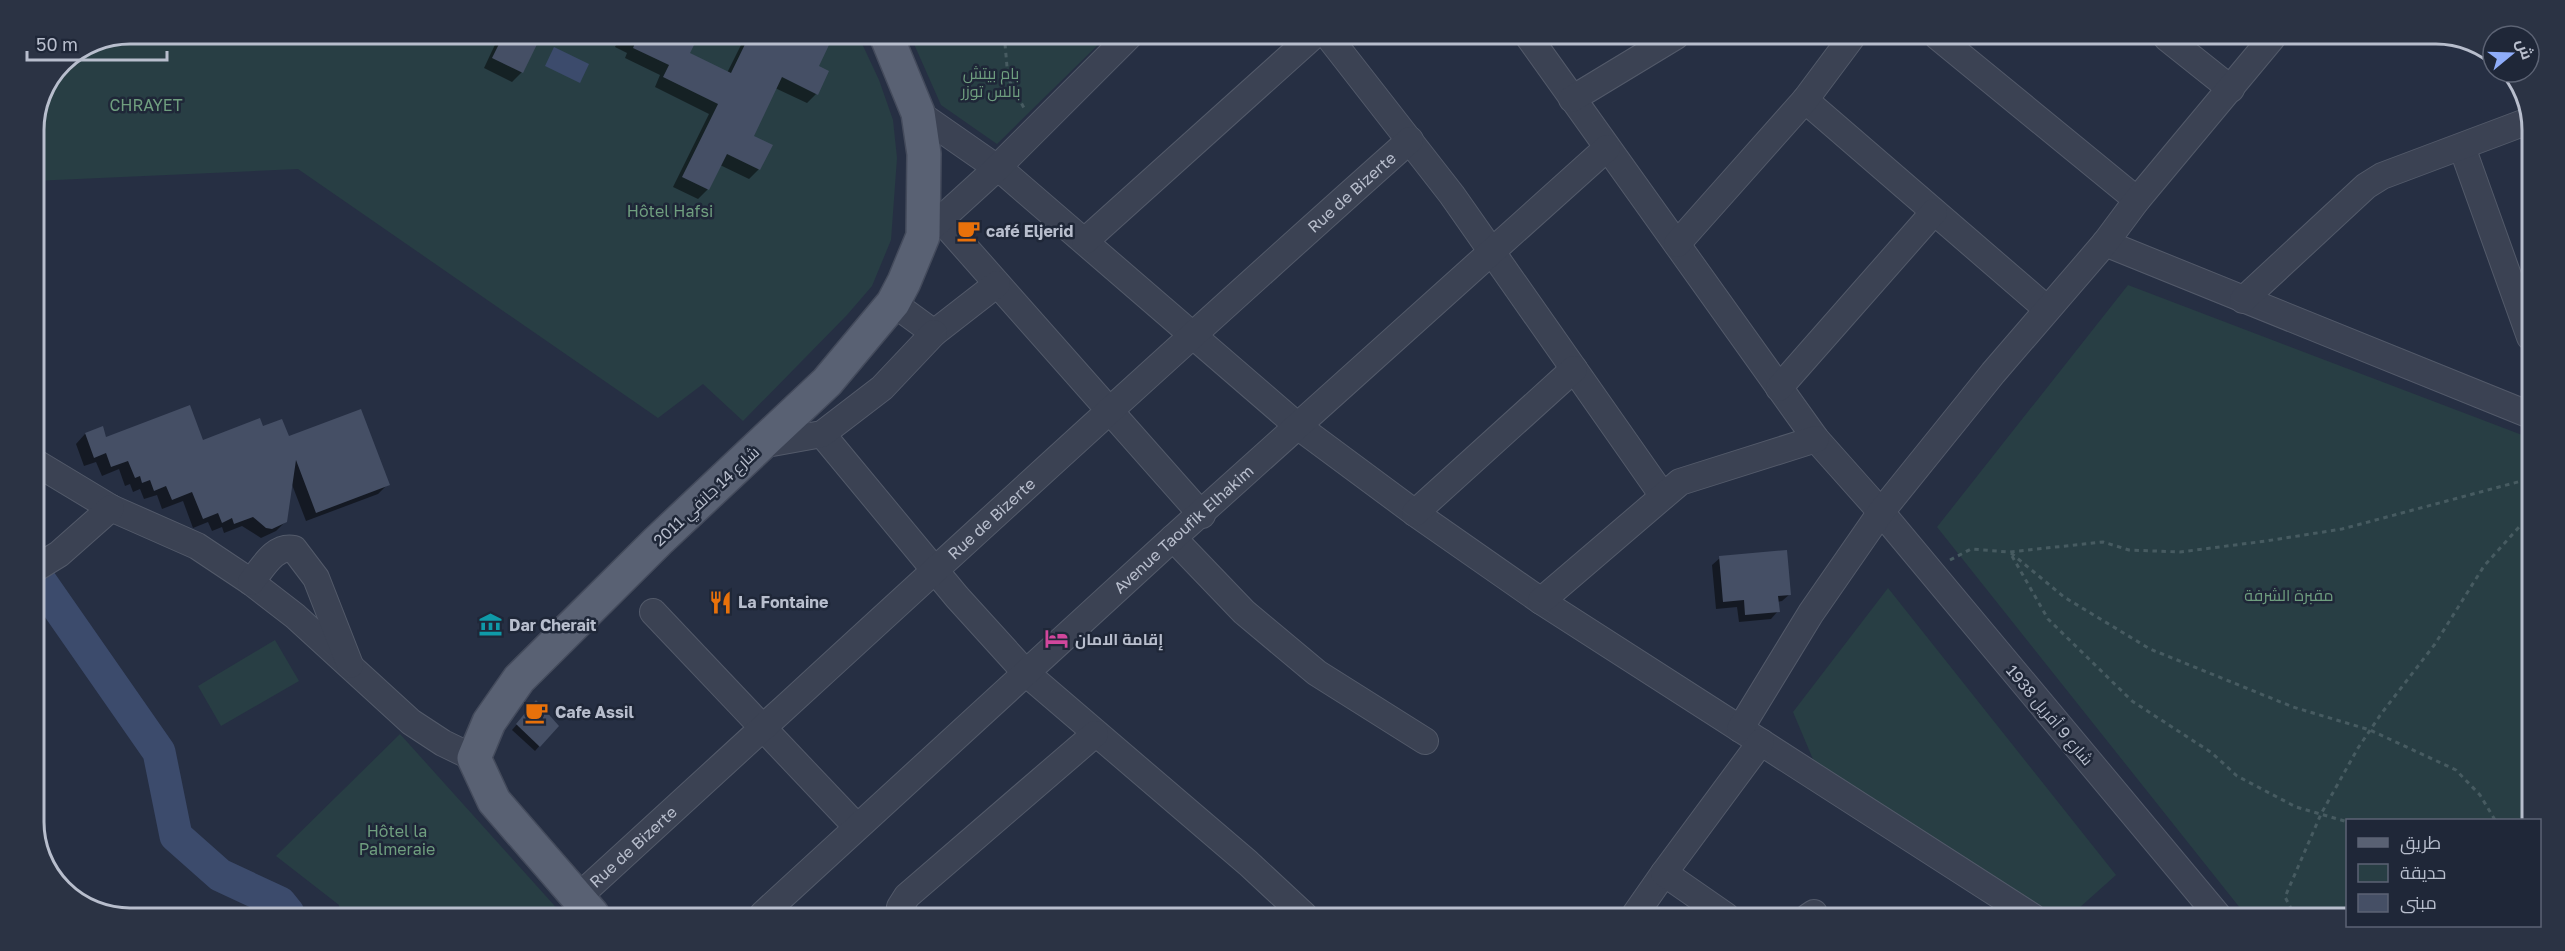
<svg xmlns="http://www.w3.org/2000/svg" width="2565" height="951" viewBox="0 0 2565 951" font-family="'Golos Text',Cairo,sans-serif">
<rect width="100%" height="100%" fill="#262f43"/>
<g fill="#283e44">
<polygon points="130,33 858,35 879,80 893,120 897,158 891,240 872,286 847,315 743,421 703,384 658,418 298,169 33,181 33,124 62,61"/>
<polygon points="910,35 1108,35 997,144 941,105"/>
<polygon points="2128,285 2530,438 2527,820 2348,820 2347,918 2248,918 1937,527"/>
<polygon points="1888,588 2116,875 2069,917 2057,917 1815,764 1793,712"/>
<polygon points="275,640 299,681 221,726 198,686"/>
<polygon points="400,734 562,914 339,913 339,905 276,856"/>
</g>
<polygon fill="#3c4b6c" points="554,47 589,64 580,83 545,66"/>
<g fill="#0007">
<polygon points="500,34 541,34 522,72 512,82 484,68"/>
<polygon points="621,34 684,34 688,54 727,73 744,39 735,34 804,35 827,46 817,67 816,94 807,103 775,88 752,136 759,169 749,179 720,165 708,189 698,199 673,187 709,114 655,87 660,75 625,58 627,53 615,47"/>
<polygon points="102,428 106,439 203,442 262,428 388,484 378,494 306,521 291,482 286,521 276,531 261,538 242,526 224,533 222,527 212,531 208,522 193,528 183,501 162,509 157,495 144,499 140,489 133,492 130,484 125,486 119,469 102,476 96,462 84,466 76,444 85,434"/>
<polygon points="1720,558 1790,594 1782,601 1777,602 1778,611 1771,619 1739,622 1737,607 1716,609 1712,565"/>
<polygon points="532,707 557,726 535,751 512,730"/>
</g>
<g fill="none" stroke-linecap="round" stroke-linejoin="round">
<polyline stroke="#3c4b6c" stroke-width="33" points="33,571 159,752 176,836 220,875 280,903 288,913"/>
</g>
<g fill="#454f65">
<polygon points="504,34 542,34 523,73 492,58"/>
<polygon points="639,34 688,34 697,39 690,53 731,73 750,34 808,35 829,45 819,66 829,71 818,95 782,77 754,136 773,145 760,170 727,154 709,190 682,177 718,104 663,77 669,65 633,48"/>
<polygon points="190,405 203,440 260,418 263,426 282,419 289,436 361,409 390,485 316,513 296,460 287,522 272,529 266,528 253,517 234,524 232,518 222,523 218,513 203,519 192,492 172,500 166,486 154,491 150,480 142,483 140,476 135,478 128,461 111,467 106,453 94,458 85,433 103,426 106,437"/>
<polygon points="1787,550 1791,595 1778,596 1780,612 1745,615 1744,600 1723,602 1719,556"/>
<polygon points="536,700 559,726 540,747 516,724"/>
</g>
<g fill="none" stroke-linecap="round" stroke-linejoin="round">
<defs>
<g id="minor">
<polyline points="1328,36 1452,195 1663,496"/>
<polyline points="1528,36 1816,439 1881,512 2220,918"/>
<polyline points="1938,37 2137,200"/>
<polyline points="2167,38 2231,89"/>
<polyline points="1572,99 1676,36"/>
<polyline points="1805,100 2047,309"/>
<polyline points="918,113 1007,175 1299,427 1415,513 1541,601 2033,917"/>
<polyline points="2462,147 2530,337"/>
<polyline points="941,220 1202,515"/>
<polyline points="928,231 996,169 1130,35"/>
<polyline points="1085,241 1313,36"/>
<polyline points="2105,243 2530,415"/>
<polyline points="1677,244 1805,100 1852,37"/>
<polyline points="2243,300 2366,186 2382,176 2531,120"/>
<polyline points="893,303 934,333 997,284"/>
<polyline points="1779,388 1934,212"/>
<polyline points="822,434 957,597 1026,673 1248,863 1304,915"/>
<polyline points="761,445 822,434 882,388 934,333"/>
<polyline points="33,461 111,508 197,546 251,582 295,616 411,722 443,743 474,758"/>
<polyline points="1415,513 1574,369"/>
<polyline points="1173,538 1244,612 1317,673 1425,741"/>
<polyline points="33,570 59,554 111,508"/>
<path d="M251 582C263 568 274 545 294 549L316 578 350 665"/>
<polyline points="1541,601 1680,482 1816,439"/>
<polyline points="653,612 856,826"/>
<polyline points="1740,729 1811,613 1881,512 1993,373 2105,243 2137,200 2272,38"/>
<path id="s1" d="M577 898C854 645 1129 390 1410 140"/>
<path id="s2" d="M763 914 1173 538 1607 148"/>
<polyline points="899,915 900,907 907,896 1095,734"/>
<polyline points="1634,916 1664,873"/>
<polyline points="1726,916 1664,873 1761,742"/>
<polyline points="1808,917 1814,913"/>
</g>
<polyline id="major" points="592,914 494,801 474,758 489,722 519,679 658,541 827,382 893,303 904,282 923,236 924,154 918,113 886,35"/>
</defs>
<use href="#minor" stroke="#535a6a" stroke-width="28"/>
<use href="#major" stroke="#444b5c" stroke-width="36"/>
<g stroke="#475b61" stroke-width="3" stroke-dasharray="4.5 4.5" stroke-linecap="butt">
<polyline points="989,35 1009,43 1038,35"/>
<polyline points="1005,44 1008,78 1024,108"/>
<polyline points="2011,553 2064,597 2150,649 2293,707 2370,730 2456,770 2480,795 2495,820"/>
<polyline points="2012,556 2048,619 2132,701 2212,753 2237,776 2296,807 2348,822"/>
<polyline points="1950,560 1971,549 2009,552 2103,542 2129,550 2180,552 2266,541 2342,529 2529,479"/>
<polyline points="2296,918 2285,897 2321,814 2358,748 2381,714 2435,644 2484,566 2529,516"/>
</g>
<use href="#minor" stroke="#3b4253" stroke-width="26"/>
<use href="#major" stroke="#596173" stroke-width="33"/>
</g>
<defs>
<symbol id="cafe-bare" viewBox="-9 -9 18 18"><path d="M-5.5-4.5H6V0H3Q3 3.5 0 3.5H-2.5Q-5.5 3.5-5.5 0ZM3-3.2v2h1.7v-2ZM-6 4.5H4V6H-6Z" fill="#e8710a" stroke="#1f2738" stroke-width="2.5" paint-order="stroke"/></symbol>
<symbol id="restaurant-bare" viewBox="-9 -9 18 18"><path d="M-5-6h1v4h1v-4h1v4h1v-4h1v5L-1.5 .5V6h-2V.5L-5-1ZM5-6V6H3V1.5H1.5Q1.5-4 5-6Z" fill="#e8710a" stroke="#1f2738" stroke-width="2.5" paint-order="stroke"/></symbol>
<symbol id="museum-bare" viewBox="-9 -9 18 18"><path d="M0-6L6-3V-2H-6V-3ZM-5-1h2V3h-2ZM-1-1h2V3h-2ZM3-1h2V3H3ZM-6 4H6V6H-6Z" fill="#0f9aa8" stroke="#1f2738" stroke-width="2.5" paint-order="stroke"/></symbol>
<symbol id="hotel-bare" viewBox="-9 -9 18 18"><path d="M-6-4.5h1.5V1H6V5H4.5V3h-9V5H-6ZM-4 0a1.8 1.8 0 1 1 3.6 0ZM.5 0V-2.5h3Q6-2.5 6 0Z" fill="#d1479c" stroke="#1f2738" stroke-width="2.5" paint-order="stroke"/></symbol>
</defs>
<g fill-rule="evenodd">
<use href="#cafe-bare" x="952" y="214" width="33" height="33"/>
<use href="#restaurant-bare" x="704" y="586" width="33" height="33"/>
<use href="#museum-bare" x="474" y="608" width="33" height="33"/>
<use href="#hotel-bare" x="1040" y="622" width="33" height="33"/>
<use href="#cafe-bare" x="520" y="696" width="33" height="33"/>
</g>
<g text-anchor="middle" stroke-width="5" stroke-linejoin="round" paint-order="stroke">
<g font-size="16" fill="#6f9e7f" stroke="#1f2738">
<text x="991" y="79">بام بيتش<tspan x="991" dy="18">بالس توزر</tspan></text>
<text x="146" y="111">CHRAYET</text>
<text x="670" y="217">Hôtel Hafsi</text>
<text x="2289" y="601">مقبرة الشرفة</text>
<text x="397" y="837">Hôtel la<tspan x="397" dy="18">Palmeraie</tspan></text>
</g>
<g font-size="16" fill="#b8becd" stroke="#1f2738">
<text dy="6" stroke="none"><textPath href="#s1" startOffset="1048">Rue de Bizerte</textPath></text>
<text transform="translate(706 496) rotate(-43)" y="6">شارع 14 جانفي 2011</text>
<text dy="6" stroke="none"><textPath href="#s1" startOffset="562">Rue de Bizerte</textPath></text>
<text dy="6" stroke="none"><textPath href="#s2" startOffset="570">Avenue Taoufik Elhakim</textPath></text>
<text transform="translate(2050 715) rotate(50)" y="6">شارع 9 أفريل 1938</text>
<text dy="6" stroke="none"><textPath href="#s1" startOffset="76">Rue de Bizerte</textPath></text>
</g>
<g font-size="16" font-weight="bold" fill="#b8becd" stroke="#1f2738" text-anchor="start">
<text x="986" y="237">café Eljerid</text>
<text x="738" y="608">La Fontaine</text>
<text x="509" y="631">Dar Cherait</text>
<text x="1075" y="645">إقامة الامان</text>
<text x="555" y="718">Cafe Assil</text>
</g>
</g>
<path d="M0 0H2565V951H0ZM130 44H2436A86 86 0 0 1 2522 130V822A86 86 0 0 1 2436 908H130A86 86 0 0 1 44 822V130A86 86 0 0 1 130 44Z" fill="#2b3344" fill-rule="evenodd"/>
<path fill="none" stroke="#b8becd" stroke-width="3" d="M130 44H2436A86 86 0 0 1 2522 130V822A86 86 0 0 1 2436 908H130A86 86 0 0 1 44 822V130A86 86 0 0 1 130 44Z"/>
<rect x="2346" y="819" width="195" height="108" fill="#1f2738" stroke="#5c6374" stroke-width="1.5"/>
<rect x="2358" y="838" width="30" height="9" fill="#596173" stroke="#5c6374" stroke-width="1.5"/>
<text x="2400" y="849" font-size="18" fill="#b8becd">طريق</text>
<rect x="2358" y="864" width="30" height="18" fill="#283e44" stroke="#5c6374" stroke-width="1.5"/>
<text x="2400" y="879" font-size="18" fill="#b8becd">حديقة</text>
<rect x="2358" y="894" width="30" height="18" fill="#454f65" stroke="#5c6374" stroke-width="1.5"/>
<text x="2400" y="909" font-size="18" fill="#b8becd">مبنى</text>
<g transform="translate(2511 54) rotate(71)"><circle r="28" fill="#1f2738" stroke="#5c6374" stroke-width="1.5"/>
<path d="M0-4.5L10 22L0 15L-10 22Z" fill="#8fadfa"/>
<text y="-9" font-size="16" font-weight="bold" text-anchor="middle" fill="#b8becd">ش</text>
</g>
<path d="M27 51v9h140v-9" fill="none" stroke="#b8becd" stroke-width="3"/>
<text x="36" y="51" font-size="18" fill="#b8becd" stroke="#1f2738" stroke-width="4.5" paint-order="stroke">50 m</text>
</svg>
